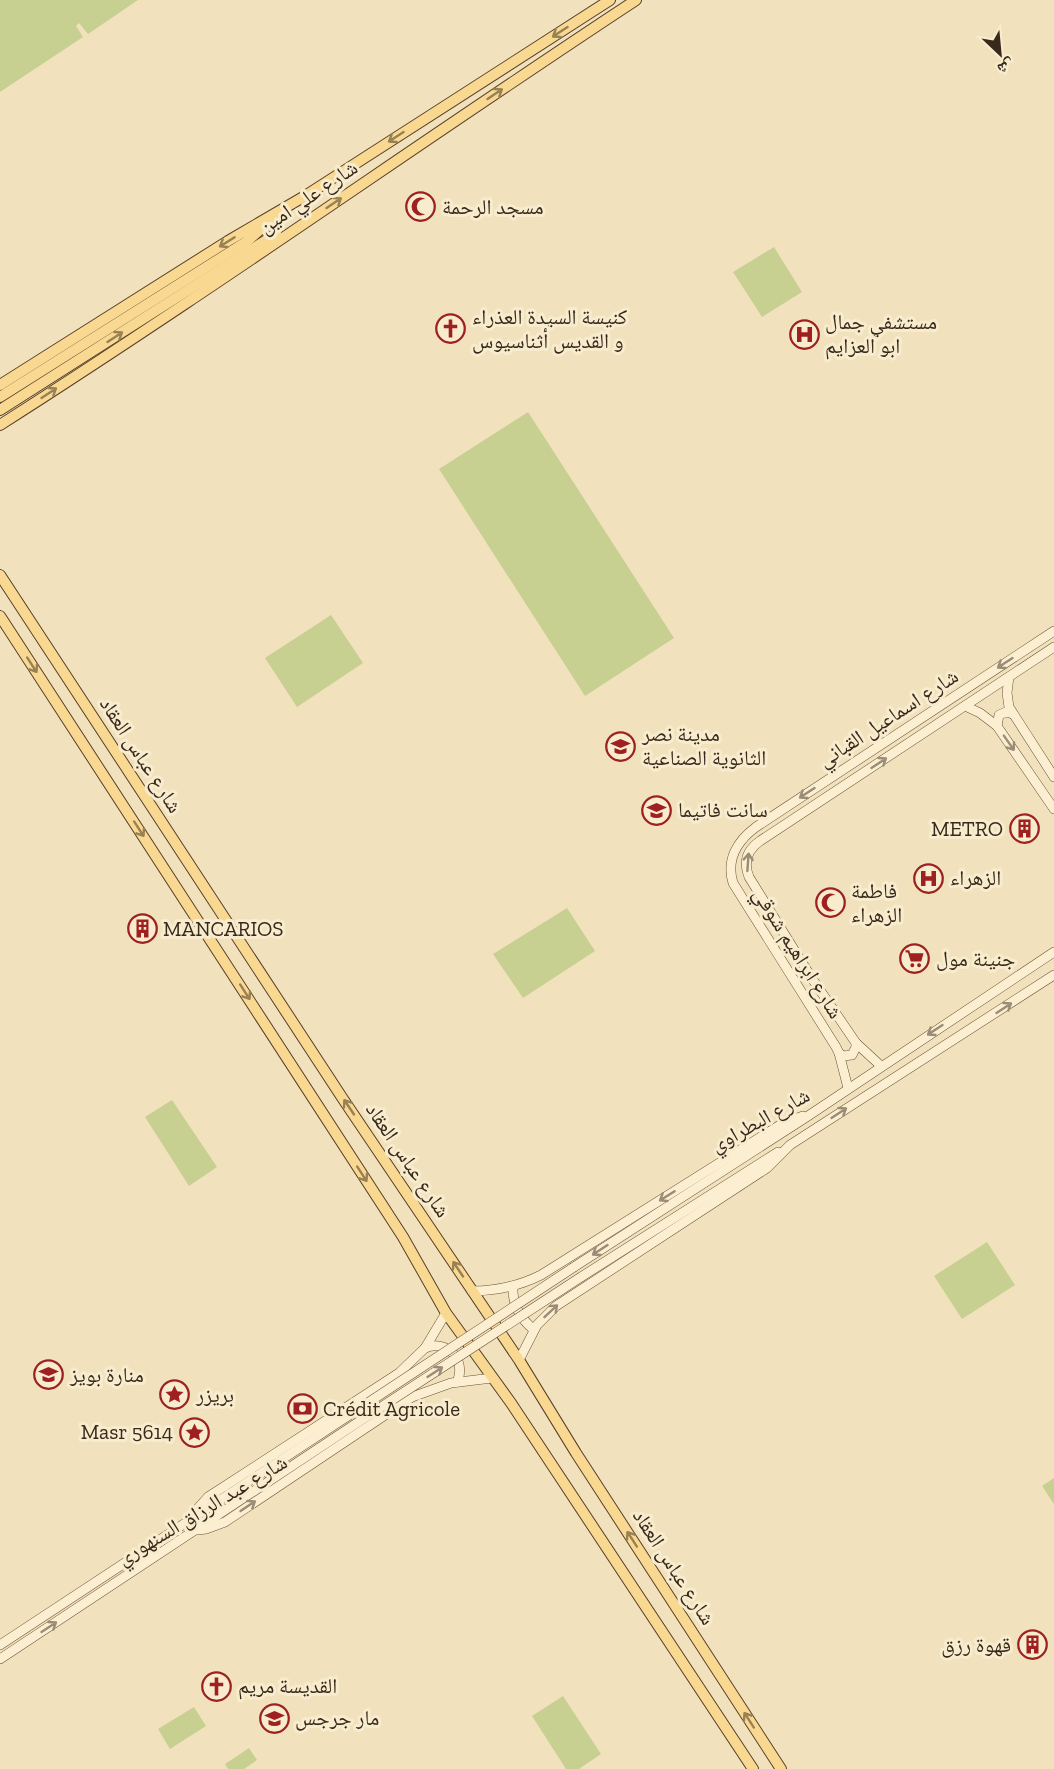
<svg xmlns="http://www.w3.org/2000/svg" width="1054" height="1769" viewBox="0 0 1054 1769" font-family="'Zilla Slab','Noto Naskh Arabic',serif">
<rect width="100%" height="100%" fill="#f1e2bd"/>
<g fill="#c8d091">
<polygon points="0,0 138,0 88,34 79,23 76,26 83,37 0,92"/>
<polygon points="774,247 802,292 762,317 733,272"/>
<polygon points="528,412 674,638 585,696 439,469"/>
<polygon points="331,615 363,663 297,707 265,658"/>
<polygon points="567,908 595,951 523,998 493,954"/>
<polygon points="172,1100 217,1167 189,1186 145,1117"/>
<polygon points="987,1242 1015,1285 962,1319 934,1276"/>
<polygon points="1054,1478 1054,1504 1042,1486"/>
<polygon points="563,1696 601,1754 579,1769 566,1769 532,1716"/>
<polygon points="194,1707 206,1726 170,1749 158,1729"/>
<polygon points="249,1748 257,1760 244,1769 228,1769 225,1764"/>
</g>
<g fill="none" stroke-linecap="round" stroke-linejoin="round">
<defs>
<g id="secondary">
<polyline points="1009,677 1007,693 1009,707 1054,777"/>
<polyline points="965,706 980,713 997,726 1054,809"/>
<polyline points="997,726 999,715 1006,712 1013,714"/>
<polyline points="839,1053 843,1056 852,1055 856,1047 856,1043"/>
<path d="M881 1066 856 1043 811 977 749 877C743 862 747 850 760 841L1054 647"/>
<path d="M848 1088 839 1053 836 1047 733 883C726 860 737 841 756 827L1054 631"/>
<polyline points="574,1267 808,1116 1054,952"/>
<polyline points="581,1277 778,1152"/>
<path d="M513 1286C512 1305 520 1318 534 1330"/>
<path d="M472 1291C497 1291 519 1286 541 1275L783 1123 803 1116"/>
<path d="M425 1348C447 1339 467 1360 457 1382"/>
<polyline points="519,1360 537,1325 556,1306 767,1168 790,1145 1054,975"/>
<polyline points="191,1516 208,1497 399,1373 425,1348 446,1313"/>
<polyline points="198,1530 206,1529 225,1522 412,1397 451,1383 492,1378"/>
<polyline points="0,1645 363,1406"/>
<polyline points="0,1659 369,1415"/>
</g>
<g id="primary">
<polyline points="0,385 228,241 305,196 610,0"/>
<polyline points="0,397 246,242 269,222"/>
<polyline points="0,410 276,234"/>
<path d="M0 425C215 288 423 140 636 0"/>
<polyline points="0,575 343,1099 519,1360 576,1453 781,1769"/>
<polyline points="0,616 403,1237 446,1313 511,1403 753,1769"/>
</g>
</defs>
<use href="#secondary" stroke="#6c5338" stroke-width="10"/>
<use href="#primary" stroke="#583f2a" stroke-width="12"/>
<use href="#secondary" stroke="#fcefd1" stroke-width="9"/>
<use href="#primary" stroke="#f9d991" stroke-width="10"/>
<defs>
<g id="secondary-bridge">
<polyline points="363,1406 574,1267"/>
<polyline points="369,1415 581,1277"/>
</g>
</defs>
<use href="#secondary-bridge" stroke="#6c5338" stroke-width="10" stroke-linecap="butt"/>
<use href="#secondary-bridge" stroke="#fcefd1" stroke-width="9"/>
</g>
<defs><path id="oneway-shaft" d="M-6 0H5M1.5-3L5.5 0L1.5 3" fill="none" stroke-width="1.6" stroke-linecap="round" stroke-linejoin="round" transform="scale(1.5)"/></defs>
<g stroke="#998156">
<use href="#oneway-shaft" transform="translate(560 32) rotate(147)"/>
<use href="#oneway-shaft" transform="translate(495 94) rotate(-34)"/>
<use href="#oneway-shaft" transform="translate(396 137) rotate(147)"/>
<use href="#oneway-shaft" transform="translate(334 203) rotate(-34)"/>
<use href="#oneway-shaft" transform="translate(227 242) rotate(148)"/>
<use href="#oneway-shaft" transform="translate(115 337) rotate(-33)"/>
<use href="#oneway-shaft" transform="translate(49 393) rotate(-33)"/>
<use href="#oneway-shaft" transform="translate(32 665) rotate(57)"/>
<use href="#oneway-shaft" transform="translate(139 829) rotate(57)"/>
<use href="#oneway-shaft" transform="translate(245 992) rotate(57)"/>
<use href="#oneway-shaft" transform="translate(349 1107) rotate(-124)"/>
<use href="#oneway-shaft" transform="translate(362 1174) rotate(57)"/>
<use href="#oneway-shaft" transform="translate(458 1269) rotate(-124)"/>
<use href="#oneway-shaft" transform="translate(632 1539) rotate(-123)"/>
<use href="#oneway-shaft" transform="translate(749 1720) rotate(-123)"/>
</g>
<g stroke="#9a8c76">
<use href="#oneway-shaft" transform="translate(1005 663) rotate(147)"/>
<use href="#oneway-shaft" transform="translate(1009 743) rotate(55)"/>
<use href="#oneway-shaft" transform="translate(879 763) rotate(-33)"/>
<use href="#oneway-shaft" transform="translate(807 793) rotate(147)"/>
<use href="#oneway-shaft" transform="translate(748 862) rotate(-86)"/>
<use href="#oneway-shaft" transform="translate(1004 1008) rotate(-33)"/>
<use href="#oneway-shaft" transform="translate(935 1030) rotate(147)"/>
<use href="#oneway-shaft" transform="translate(839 1113) rotate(-33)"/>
<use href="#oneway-shaft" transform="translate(667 1196) rotate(148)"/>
<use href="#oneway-shaft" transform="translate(600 1250) rotate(147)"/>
<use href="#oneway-shaft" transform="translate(551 1311) rotate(-43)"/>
<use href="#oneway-shaft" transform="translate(435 1372) rotate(-33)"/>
<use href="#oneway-shaft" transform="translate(248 1506) rotate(-34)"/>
<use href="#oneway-shaft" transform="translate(49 1627) rotate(-33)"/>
</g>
<defs>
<symbol id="mosque-ring" viewBox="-11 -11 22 22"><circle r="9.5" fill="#f8ecce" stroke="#9f2020" stroke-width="1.5"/><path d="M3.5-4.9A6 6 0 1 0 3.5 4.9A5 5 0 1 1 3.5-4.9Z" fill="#9f2020"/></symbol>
<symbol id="church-ring" viewBox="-11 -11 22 22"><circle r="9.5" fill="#f8ecce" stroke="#9f2020" stroke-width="1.5"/><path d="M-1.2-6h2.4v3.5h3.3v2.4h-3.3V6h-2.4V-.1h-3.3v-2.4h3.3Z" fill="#9f2020"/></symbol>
<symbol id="hospital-ring" viewBox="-11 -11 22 22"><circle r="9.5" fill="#f8ecce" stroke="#9f2020" stroke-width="1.5"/><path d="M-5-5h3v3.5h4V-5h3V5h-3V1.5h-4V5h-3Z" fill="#9f2020"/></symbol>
<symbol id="school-ring" viewBox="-11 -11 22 22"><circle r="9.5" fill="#f8ecce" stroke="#9f2020" stroke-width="1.5"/><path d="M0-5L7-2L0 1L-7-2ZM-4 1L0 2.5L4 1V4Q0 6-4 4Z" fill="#9f2020"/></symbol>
<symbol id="building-ring" viewBox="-11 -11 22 22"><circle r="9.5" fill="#f8ecce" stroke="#9f2020" stroke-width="1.5"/><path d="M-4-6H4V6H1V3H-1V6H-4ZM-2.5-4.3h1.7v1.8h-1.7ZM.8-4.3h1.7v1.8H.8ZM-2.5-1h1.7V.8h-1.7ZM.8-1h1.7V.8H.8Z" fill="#9f2020"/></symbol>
<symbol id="supermarket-ring" viewBox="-11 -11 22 22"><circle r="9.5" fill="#f8ecce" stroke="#9f2020" stroke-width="1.5"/><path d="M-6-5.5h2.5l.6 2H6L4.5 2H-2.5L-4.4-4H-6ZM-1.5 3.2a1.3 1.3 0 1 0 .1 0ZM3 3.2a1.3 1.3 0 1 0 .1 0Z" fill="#9f2020"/></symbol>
<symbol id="sight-ring" viewBox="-11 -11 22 22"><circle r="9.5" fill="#f8ecce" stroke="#9f2020" stroke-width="1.5"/><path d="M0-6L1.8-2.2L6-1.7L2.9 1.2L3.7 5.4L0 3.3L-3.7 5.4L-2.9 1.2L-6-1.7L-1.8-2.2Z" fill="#9f2020"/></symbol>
<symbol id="bank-ring" viewBox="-11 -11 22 22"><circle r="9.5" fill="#f8ecce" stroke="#9f2020" stroke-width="1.5"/><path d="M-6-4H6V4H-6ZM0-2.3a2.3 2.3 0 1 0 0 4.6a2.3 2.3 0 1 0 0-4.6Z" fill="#9f2020"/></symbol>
</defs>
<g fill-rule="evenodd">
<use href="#mosque-ring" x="404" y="190" width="33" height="33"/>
<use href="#church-ring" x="434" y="312" width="33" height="33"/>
<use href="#hospital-ring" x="788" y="318" width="33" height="33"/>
<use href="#school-ring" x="604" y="730" width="33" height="33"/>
<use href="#school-ring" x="640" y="794" width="33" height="33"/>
<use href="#building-ring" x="1008" y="812" width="33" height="33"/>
<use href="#hospital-ring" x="912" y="862" width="33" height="33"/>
<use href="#mosque-ring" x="814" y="886" width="33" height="33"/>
<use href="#building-ring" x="126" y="912" width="33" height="33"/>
<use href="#supermarket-ring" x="898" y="942" width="33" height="33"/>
<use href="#school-ring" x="32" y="1358" width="33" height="33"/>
<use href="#sight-ring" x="158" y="1378" width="33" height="33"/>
<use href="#bank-ring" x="286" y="1392" width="33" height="33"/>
<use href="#sight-ring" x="178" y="1416" width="33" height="33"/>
<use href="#building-ring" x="1016" y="1628" width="33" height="33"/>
<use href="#church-ring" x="200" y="1670" width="33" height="33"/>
<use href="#school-ring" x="258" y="1702" width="33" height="33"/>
</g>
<g text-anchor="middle" stroke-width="6" stroke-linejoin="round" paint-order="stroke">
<g font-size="21" fill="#39291b" stroke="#f8ecce">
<text transform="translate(308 197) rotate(-34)" y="7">شارع علي امين</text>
<text transform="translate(888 718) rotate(-33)" y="7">شارع اسماعيل القباني</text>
<text transform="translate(141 755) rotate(57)" y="7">شارع عباس العقاد</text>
<text transform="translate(798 953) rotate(58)" y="7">شارع ابراهيم شوقي</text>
<text transform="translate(760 1120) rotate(-29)" y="7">شارع البطراوي</text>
<text transform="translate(408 1160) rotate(56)" y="7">شارع عباس العقاد</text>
<text transform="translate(202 1510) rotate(-31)" y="7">شارع عبد الرزاق السنهوري</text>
<text transform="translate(674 1567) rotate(57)" y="7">شارع عباس العقاد</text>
</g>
<g font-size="21" fill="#39291b" stroke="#f8ecce" text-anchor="start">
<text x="442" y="214">مسجد الرحمة</text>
<text x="472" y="324">كنيسة السيدة العذراء<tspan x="472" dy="24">و القديس أثناسيوس</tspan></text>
<text x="825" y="329">مستشفي جمال<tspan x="825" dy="24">ابو العزايم</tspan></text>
<text x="642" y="741">مدينة نصر<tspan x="642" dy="24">الثانوية الصناعية</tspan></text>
<text x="678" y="817">سانت فاتيما</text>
<text x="1003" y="836" text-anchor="end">METRO</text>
<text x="950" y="885">الزهراء</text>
<text x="851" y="898">فاطمة<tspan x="851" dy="24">الزهراء</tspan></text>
<text x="163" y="936">MANCARIOS</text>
<text x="936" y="966">جنينة مول</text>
<text x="70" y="1382">منارة بويز</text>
<text x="196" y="1402">بريزر</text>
<text x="323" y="1416">Crédit Agricole</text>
<text x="173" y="1439" text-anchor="end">Masr 5614</text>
<text x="1011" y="1652" text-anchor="end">قهوة رزق</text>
<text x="238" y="1693">القديسة مريم</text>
<text x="295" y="1725">مار جرجس</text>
</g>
</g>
<g transform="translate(1000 54) rotate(154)" stroke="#f8ecce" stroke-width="4.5" paint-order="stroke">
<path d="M0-4.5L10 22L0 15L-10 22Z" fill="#39291b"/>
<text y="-9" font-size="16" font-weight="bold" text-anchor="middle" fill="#39291b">ش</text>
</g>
</svg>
